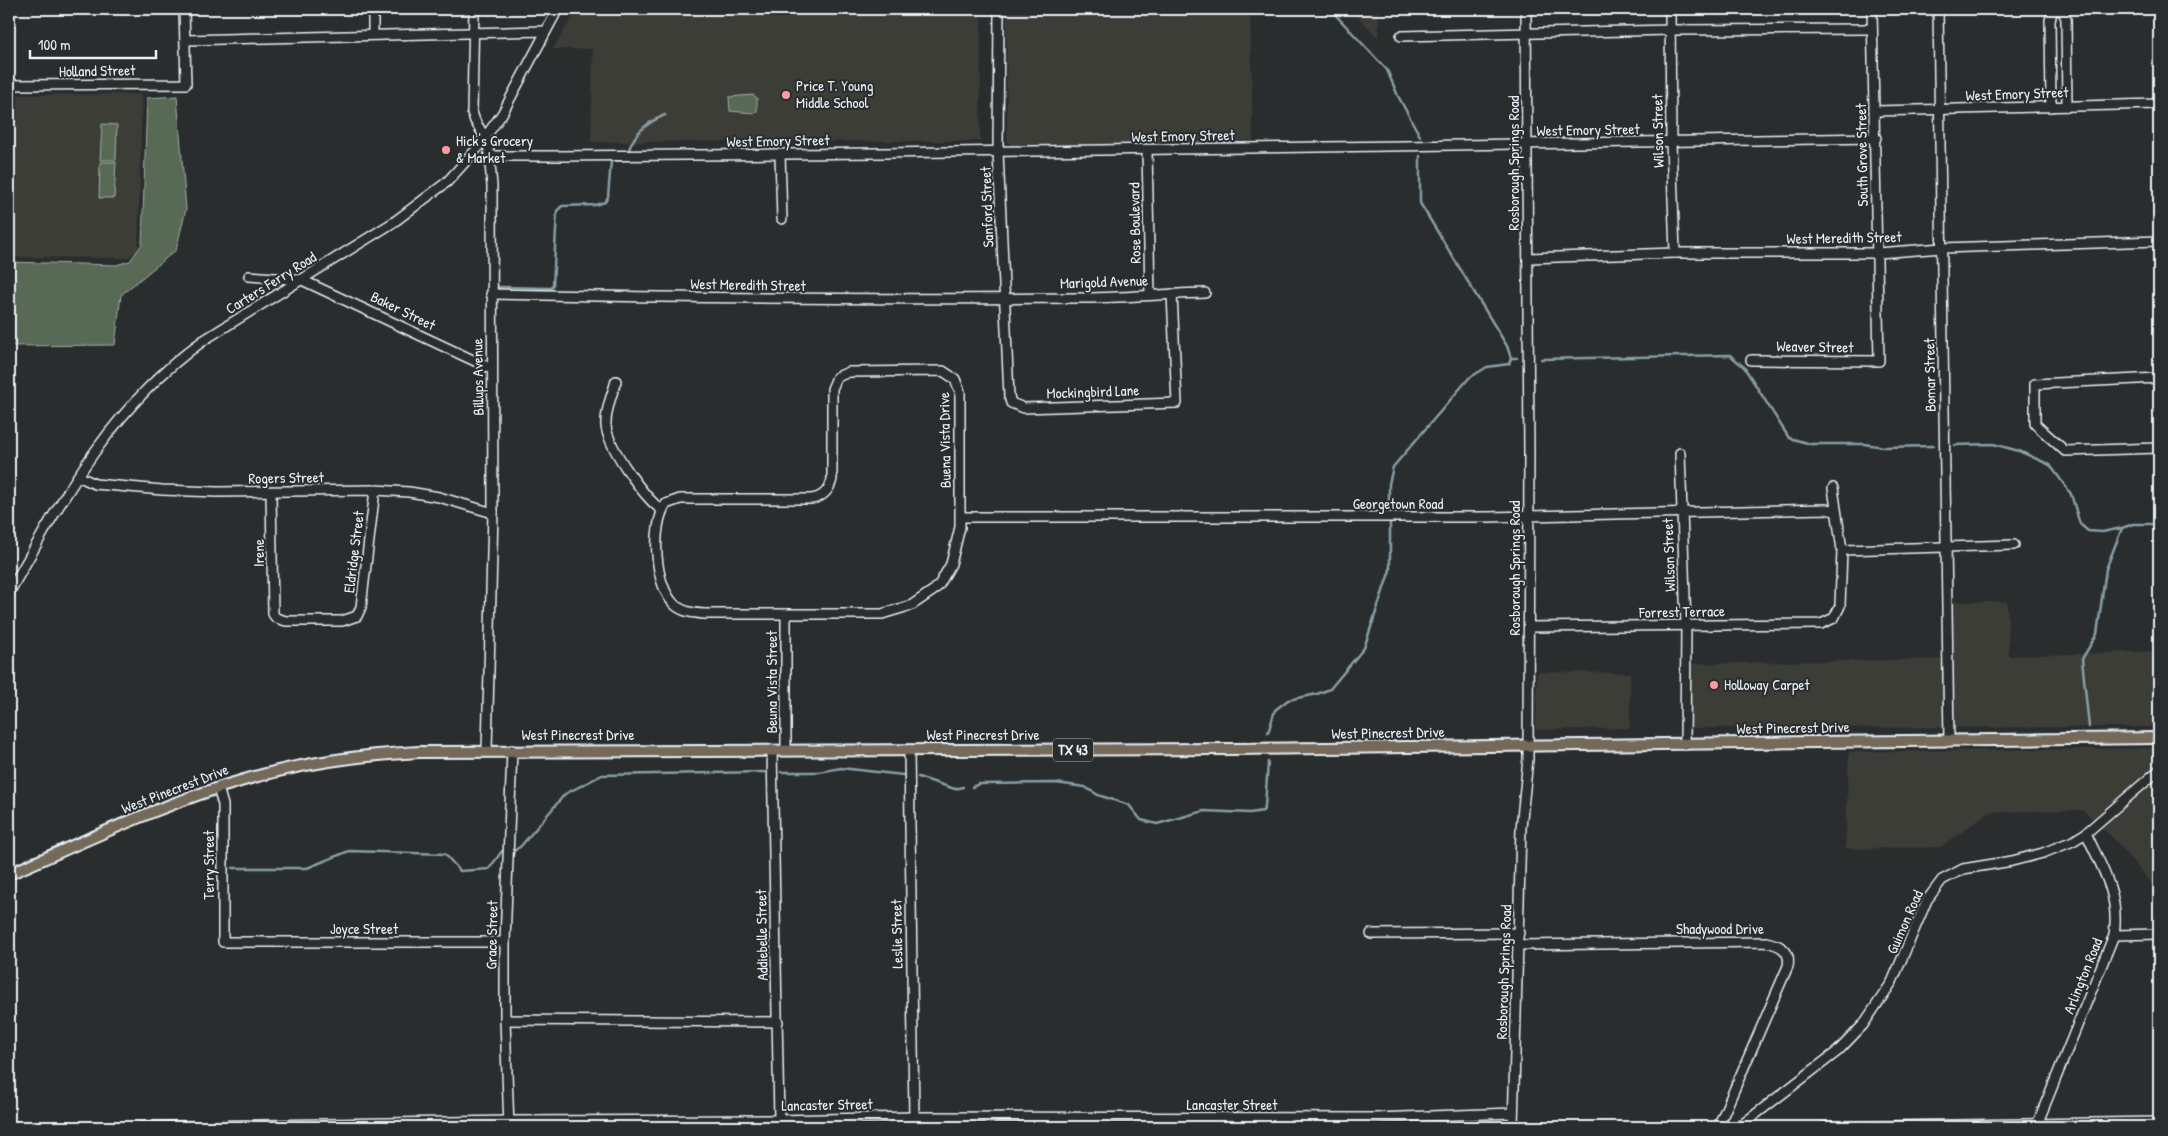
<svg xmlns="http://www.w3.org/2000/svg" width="2168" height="1136" viewBox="0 0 2168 1136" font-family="'Patrick Hand',sans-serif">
<rect width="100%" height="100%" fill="#2a2d2e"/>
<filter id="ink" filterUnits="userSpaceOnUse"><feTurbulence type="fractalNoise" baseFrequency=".02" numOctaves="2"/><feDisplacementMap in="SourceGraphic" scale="10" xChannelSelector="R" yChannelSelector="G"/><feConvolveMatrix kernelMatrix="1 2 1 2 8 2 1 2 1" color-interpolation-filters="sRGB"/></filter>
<g filter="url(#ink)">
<g fill="#3c3c38">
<polygon points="577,9 981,9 980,141 591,142 593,49 553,49"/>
<polygon points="1006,9 1250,9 1253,141 1011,146 1007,141"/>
<polygon points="1350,9 1379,9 1378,37"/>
<polygon points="142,94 138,250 127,258 9,257 9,95"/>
<polygon points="1952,602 2007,602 2009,656 2159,651 2159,727 1681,728 1680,664 1954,659"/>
<polygon points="1537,672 1630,673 1630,728 1536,730"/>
<polygon points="2159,748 2159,893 2116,841 2083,810 1990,812 1941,847 1845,849 1849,752"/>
</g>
<g fill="#596b56" stroke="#a0aea7">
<polygon points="753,95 757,98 757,111 754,113 730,111 729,97"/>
<polygon points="177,96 186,209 176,250 121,295 115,345 9,346 9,262 116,265 130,261 142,244 147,98"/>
<polygon points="102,124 117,125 116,160 100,160"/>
<polygon points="100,162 116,162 114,198 99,198"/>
</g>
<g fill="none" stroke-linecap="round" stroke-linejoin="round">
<g stroke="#899ea5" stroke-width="2.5">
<polyline points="1330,9 1387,70 1398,96 1420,136"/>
<path d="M629 149C636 131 648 122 665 115"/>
<polyline points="1420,156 1420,203 1507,346 1511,358 1517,358"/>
<polyline points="498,287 551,288 553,286 557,211 562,206 595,205 605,202 608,197 611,161 629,160"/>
<polyline points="1541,359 1730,355 1744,367 1789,438 1811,444 1864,444 1884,447 1934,446"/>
<polyline points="1955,445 1993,444 2019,451 2050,465 2071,494 2080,524 2088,531 2102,532 2122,528"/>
<polyline points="1389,511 1389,484 1393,467 1469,378 1487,367 1509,364 1511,358"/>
<polyline points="2089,727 2082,659 2097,634 2106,569 2122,528 2133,524 2159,524"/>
<polyline points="1268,733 1275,710 1288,700 1317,694 1330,689 1364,648 1390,570 1390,523"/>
<polyline points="781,772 819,772 841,768 903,775"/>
<polyline points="918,777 955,789 963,787"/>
<polyline points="972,787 979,784 1056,783 1085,787 1098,795 1129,805 1141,820 1157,824 1204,811 1250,813 1263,811 1265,806 1268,762"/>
<polyline points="514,851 521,846 565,794 602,775 765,772"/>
<polyline points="233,868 307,868 349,851 445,854 460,871 489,869 502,851"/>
</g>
<defs>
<g id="minor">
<polyline points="373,9 373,35"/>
<polyline points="474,9 472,112 475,121 488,142 492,186 493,513 487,750"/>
<polyline points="999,9 998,152 1009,396 1011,403 1024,408 1177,403 1172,294"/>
<polyline points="1670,9 1671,143 1675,253"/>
<polyline points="1938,9 1949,741"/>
<polyline points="1401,36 1671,30 1872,29"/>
<polyline points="186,40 546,31"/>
<polyline points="9,85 186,84 184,9"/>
<polyline points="2051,107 2050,20 2052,12 2057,10 2063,11 2066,19 2067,106"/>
<polyline points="1875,111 2159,104"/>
<polyline points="1147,150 1150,295"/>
<polyline points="780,155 782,219"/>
<path d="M490 156C743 156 996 151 1249 148 1458 145 1667 143 1876 138"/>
<polyline points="1528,258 1675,253 1878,253 1942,248 2159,241"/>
<polyline points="249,276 302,280 492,369"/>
<path d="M491 294C686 298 881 300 1077 298 1119 298 1162 294 1205 293"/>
<polyline points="1751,360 1879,361 1872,9"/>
<path d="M943 371 955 379 960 392V527L951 564 939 585 934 590 912 605 882 614H704C693 613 683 612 675 605 654 586 651 526 666 504L680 499H811C822 498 830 490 832 479V389L837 377 849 372Z"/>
<polyline points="2159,378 2035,384 2035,424 2065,451 2159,448"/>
<path d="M616 381C612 395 605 411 606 426 608 447 645 499 662 510"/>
<polyline points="1680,453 1686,626 1685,745"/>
<polyline points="78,476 95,484 162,490 217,492 375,490 409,492 439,497 493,513"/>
<polyline points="271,492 273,614 276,618 286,621 342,621 357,616 361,607 375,490"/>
<polyline points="961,517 1488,517 1826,509 1835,511"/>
<polyline points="1842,550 2014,545"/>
<path d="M9 593C63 497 112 406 204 340L394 222 447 182 475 151 502 114 558 9"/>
<polyline points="786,614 786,750"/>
<polyline points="1529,627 1821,624 1834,618 1840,606 1842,550 1833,488"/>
<polyline points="772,750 779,1120"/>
<polyline points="909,750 914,1117"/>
<polyline points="218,788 223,805 223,942 505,942"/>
<polyline points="1371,934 1519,933"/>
<polyline points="2114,935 2159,934"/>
<path d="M1519 945 1766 942C1780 945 1791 950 1788 966L1718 1127"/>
<polyline points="505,1020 778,1022"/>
<polyline points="141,1127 509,1121 779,1120 914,1117 1375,1118 1513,1113"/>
<polyline points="509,1127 505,1020 505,942 512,750"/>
<polyline points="1513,1127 1521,828 1528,759 1529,453 1526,9"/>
<polyline points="1739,1127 1838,1051 1863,1025 1892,982 1927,900 1942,880 1963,869 2012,861 2043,853 2073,841 2086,833 2159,770"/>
<polyline points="1824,1127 2159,1122"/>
<path d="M2036 1127 2114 935C2120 895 2102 868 2086 833"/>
</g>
<path id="major" d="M9 874C86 841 163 803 244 780 301 763 360 755 419 752L1236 749 2159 738"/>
</defs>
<use href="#minor" stroke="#e8f1f8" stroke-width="12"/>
<use href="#major" stroke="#e8f1f8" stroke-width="14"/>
<use href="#minor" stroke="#2a2d2e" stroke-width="9"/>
<use href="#major" stroke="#746a5a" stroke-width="10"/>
</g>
</g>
<g fill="#ff9aa2" stroke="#2a2d2e" stroke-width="2">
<circle cx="786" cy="95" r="5"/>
<circle cx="446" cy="150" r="5"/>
<circle cx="1714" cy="685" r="5"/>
</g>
<g text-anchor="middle" stroke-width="4" stroke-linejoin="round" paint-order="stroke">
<rect fill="#2a2d2e" stroke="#afb6bb" stroke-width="1" x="1053" y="738.5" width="40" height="23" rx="4"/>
<g font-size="14" font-weight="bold" fill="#e8f1f8">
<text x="1073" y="755">TX 43</text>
</g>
<g font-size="15" fill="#e8f1f8" stroke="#2a2d2e">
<text transform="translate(97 71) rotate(-1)" y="5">Holland Street</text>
<text transform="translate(2017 94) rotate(-2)" y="5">West Emory Street</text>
<text transform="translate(1588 130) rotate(-1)" y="5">West Emory Street</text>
<text transform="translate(1658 131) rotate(-91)" y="5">Wilson Street</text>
<text transform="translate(1183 136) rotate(-1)" y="5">West Emory Street</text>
<text transform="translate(778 141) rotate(-1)" y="5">West Emory Street</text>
<text transform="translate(1862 155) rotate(-91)" y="5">South Grove Street</text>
<text transform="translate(1514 163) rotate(-90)" y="5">Rosborough Springs Road</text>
<text transform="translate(987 207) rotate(-92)" y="5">Sanford Street</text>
<text transform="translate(1135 223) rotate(-91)" y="5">Rose Boulevard</text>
<text transform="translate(1844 238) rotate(-1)" y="5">West Meredith Street</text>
<text transform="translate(1104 282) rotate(-2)" y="5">Marigold Avenue</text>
<text transform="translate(271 283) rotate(-32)" y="5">Carters Ferry Road</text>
<text transform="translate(748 285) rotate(1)" y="5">West Meredith Street</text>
<text transform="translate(403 311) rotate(26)" y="5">Baker Street</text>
<text transform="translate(1815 347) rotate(1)" y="5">Weaver Street</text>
<text transform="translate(1930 375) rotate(-91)" y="5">Bomar Street</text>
<text transform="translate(478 377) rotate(-91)" y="5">Billups Avenue</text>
<text transform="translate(1093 392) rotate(-2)" y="5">Mockingbird Lane</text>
<text transform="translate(945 440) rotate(-91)" y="5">Buena Vista Drive</text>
<text transform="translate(286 478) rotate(-1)" y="5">Rogers Street</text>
<text x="1398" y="509">Georgetown Road</text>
<text transform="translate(354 552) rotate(-83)" y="5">Eldridge Street</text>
<text transform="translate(259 553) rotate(-90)" y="5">Irene</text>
<text transform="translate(1669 555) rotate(-92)" y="5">Wilson Street</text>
<text transform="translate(1515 568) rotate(-90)" y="5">Rosborough Springs Road</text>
<text transform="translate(1682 612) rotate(-1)" y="5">Forrest Terrace</text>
<text transform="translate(772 682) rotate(-90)" y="5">Beuna Vista Street</text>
<text transform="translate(1793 728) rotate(-1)" y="5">West Pinecrest Drive</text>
<text transform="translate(1388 733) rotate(-1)" y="5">West Pinecrest Drive</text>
<text x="578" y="740">West Pinecrest Drive</text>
<text x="983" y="740">West Pinecrest Drive</text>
<text transform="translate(175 789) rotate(-21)" y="5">West Pinecrest Drive</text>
<text transform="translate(209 865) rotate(-90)" y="5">Terry Street</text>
<text transform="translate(1905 922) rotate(-66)" y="5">Guimon Road</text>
<text x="364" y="934">Joyce Street</text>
<text x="1720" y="934">Shadywood Drive</text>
<text transform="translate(897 934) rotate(-91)" y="5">Leslie Street</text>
<text transform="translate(492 935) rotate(-89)" y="5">Grace Street</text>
<text transform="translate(762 935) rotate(-91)" y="5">Addiebelle Street</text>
<text transform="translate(1504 972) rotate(-88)" y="5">Rosborough Springs Road</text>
<text transform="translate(2083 976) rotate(-68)" y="5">Arlington Road</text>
<text transform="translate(827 1105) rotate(-1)" y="5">Lancaster Street</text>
<text x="1232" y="1110">Lancaster Street</text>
</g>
<g font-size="15" fill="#e8f1f8" stroke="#2a2d2e" text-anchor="start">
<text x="796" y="91">Price T. Young<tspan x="796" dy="17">Middle School</tspan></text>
<text x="456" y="146">Hick's Grocery<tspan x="456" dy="17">&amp; Market</tspan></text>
<text x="1724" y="690">Holloway Carpet</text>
</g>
</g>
<rect width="2168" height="1136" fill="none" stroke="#2a2d2e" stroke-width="30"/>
<rect x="15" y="15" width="2138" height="1106" fill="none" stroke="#e8f1f8" stroke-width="2" filter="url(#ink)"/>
<path d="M30 50v8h126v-8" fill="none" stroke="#e8f1f8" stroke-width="2.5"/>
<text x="38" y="50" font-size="15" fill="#e8f1f8" stroke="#2a2d2e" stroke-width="4" paint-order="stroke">100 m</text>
</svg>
